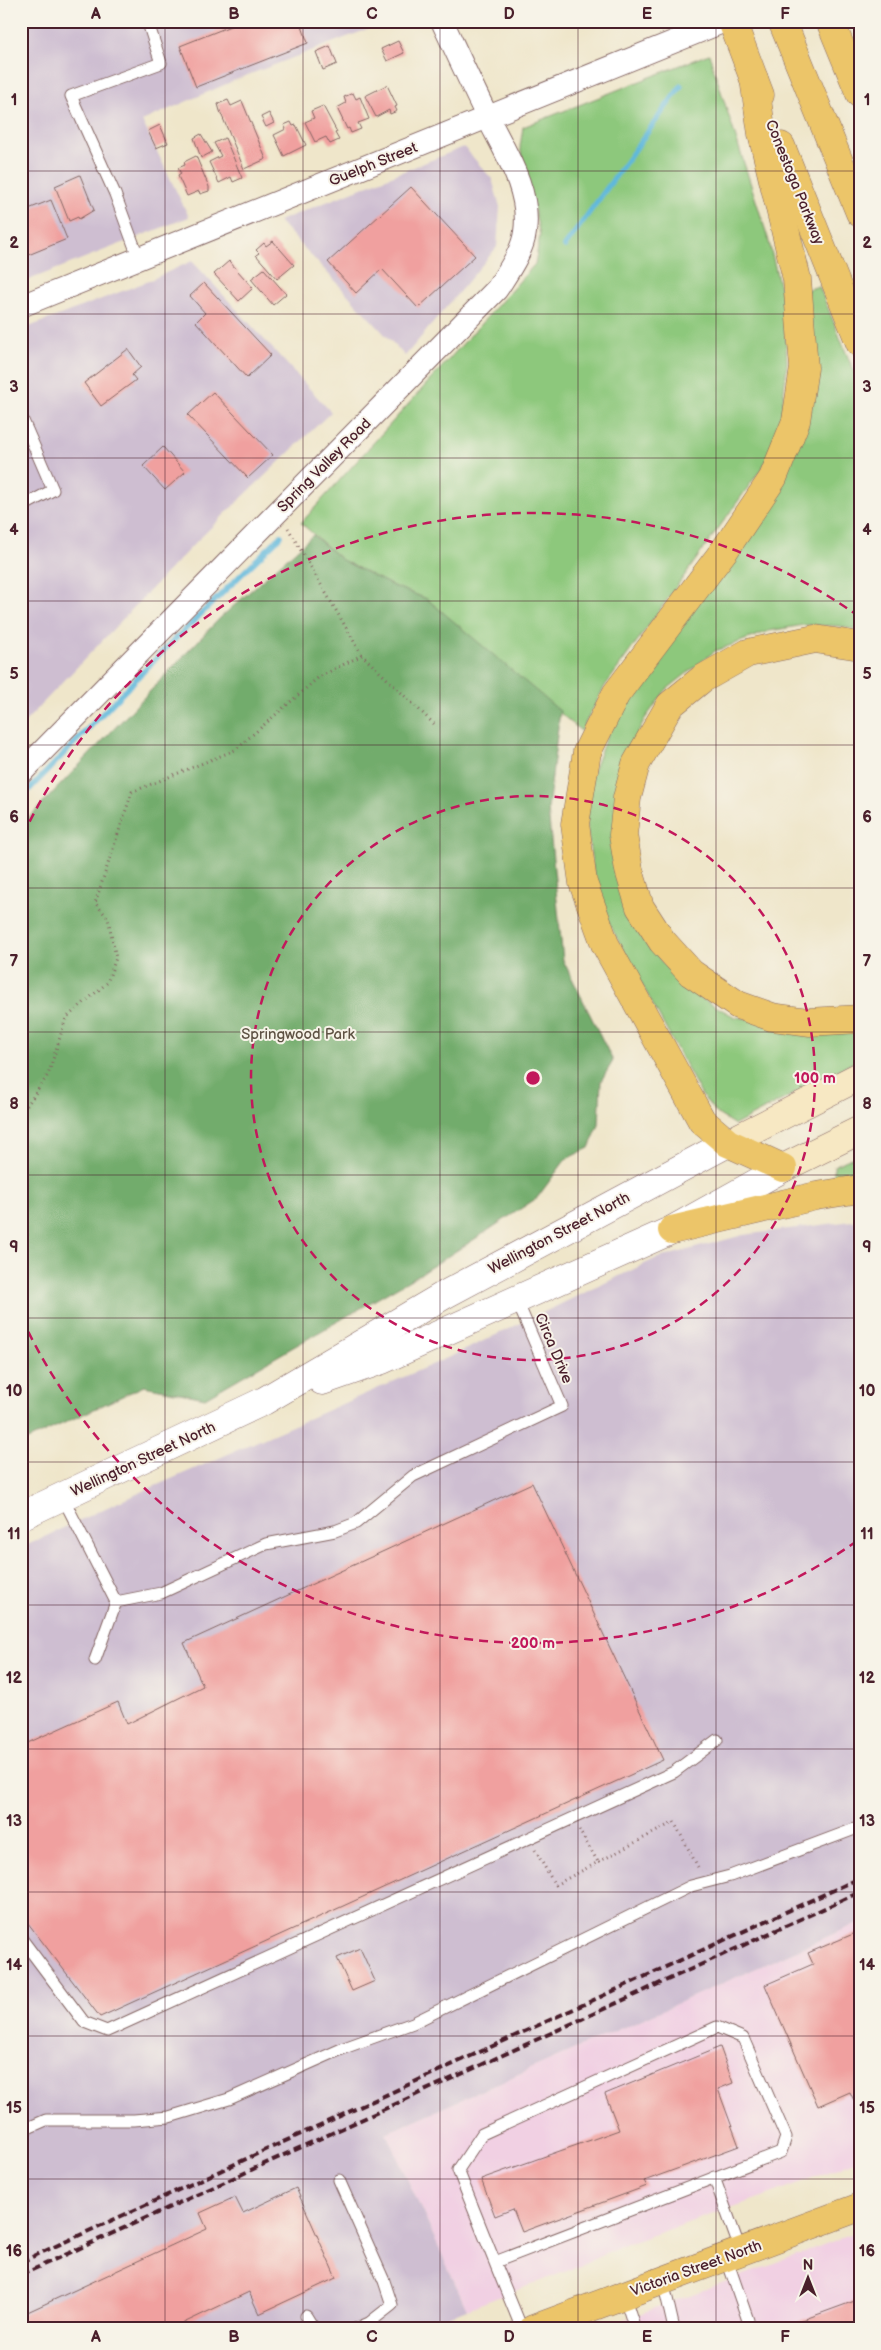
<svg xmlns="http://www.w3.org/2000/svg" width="881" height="2350" viewBox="0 0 881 2350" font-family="'Balsamiq Sans',sans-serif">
<rect width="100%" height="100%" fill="#f7f3e8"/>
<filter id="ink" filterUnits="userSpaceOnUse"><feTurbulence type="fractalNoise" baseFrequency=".02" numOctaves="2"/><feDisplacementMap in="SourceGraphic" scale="10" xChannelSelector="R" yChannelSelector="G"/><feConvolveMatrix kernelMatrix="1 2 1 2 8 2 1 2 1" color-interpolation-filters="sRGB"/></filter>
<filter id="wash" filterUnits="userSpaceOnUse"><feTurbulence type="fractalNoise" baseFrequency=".0096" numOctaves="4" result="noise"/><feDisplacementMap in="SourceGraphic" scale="20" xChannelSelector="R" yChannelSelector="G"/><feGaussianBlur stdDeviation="1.12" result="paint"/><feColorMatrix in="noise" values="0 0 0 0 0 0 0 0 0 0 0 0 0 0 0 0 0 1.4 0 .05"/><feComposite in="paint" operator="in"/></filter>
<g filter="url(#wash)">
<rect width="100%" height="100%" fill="#efe6ca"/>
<g fill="#f1d0e3">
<polygon points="860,1922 860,2160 765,2196 627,2244 580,2266 467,2309 386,2133"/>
<polygon points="860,2231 860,2329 600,2329 642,2313"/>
</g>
<g fill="#cebed1">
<polygon points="21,21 389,21 240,78 142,121 189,217 21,283"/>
<polygon points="464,147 492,179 500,207 497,247 405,356 279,221"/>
<polygon points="192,261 331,412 196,542 21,726 21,330 146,282"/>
<polygon points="860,1220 860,1922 386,2133 467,2309 413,2329 21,2329 21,1548 114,1504 454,1355 655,1259 743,1235"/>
</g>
<g fill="#8dc87c" stroke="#6c7454">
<polygon points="709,54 768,238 783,300 787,362 781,420 764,465 605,686 581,731 427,599 393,586 342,560 301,523 535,264 540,235 520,147 523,127"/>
<polygon points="819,286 860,387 860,631 839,626 804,625 769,631 715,651 666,690 644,720 625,758 637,927 664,965 699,997 735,1017 860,1031 860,1059 735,1125 716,1113 701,1094 598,903 586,822 592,773 616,713 789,463 806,290"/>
<polygon points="860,1154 860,1178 834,1182 834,1166"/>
</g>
<polygon fill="#72ac6c" stroke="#5e664c" points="313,535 342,560 393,586 427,599 560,711 548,809 563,960 613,1061 601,1081 599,1125 589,1148 566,1159 537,1198 478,1237 420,1274 205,1398 144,1386 21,1443 21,826 219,619"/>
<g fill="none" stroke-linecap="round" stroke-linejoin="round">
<g stroke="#5fb8dc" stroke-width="5.5">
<polyline points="565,246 681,86"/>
<polyline points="21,798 168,646 281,536"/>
</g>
</g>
<g id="blocks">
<g fill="#f0a09f">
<polygon points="243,21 300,21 308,43 196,87 180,46"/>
<polygon points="398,41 404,53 387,61 381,49"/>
<polygon points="330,46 337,64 323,70 316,52"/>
<polygon points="387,85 397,106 395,107 397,111 390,114 389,110 376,117 365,96"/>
<polygon points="353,93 356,99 360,97 369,119 358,123 361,129 351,133 349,128 347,129 337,108 346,103 344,97"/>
<polygon points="228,100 231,106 242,101 266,159 244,169 220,111 218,104"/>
<polygon points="323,106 337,132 335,133 339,140 330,144 326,137 315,142 305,122 314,118 311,111"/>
<polygon points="269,113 274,123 266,127 261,117"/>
<polygon points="291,122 293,126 296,125 306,145 284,156 274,135 286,129 284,125"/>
<polygon points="160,125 168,143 156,148 148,131"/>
<polygon points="201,134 212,152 201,158 194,138"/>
<polygon points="225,138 242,178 233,182 231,177 219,183 209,162 221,156 214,143"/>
<polygon points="196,156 209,187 209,191 200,194 199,191 187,196 178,176 181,174 178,168 185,165 184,162"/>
<polygon points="80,175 94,210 79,219 78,217 69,221 55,186"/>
<polygon points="411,187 475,256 418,308 382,269 356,293 328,262"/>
<polygon points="51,200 67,239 21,258 21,212"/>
<polygon points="273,241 294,265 277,279 256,255 259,253 256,250 264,243 266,246"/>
<polygon points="229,261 253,288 239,301 214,274"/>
<polygon points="264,269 286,294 273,305 251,279"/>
<polygon points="204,283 271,355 247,378 196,322 205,313 190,296"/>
<polygon points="128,349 141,367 132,375 136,380 101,406 84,383"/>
<polygon points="213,392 273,455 248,478 188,415"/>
<polygon points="163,447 185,472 165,490 143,466"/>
<polygon points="532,1483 663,1760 100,2017 21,1914 21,1746 118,1702 127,1724 203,1686 184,1643"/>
<polygon points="858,1932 860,1937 860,2113 850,2092 818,2106 765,1985 813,1964 808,1953"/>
<polygon points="360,1948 375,1981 352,1991 337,1958"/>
<polygon points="720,2047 733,2083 718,2089 739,2146 644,2181 647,2186 522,2232 513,2209 495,2216 481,2179 619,2130 605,2094"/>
<polygon points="296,2188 336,2278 259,2314 249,2292 171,2329 21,2329 21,2315 207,2229 200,2213 235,2197 243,2213"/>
<polygon points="860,2299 860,2329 778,2329"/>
</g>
</g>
</g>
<g filter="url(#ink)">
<use href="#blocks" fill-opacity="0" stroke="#846563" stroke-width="1"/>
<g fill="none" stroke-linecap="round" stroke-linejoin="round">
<defs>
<g id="service">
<polyline points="139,259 115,194 71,96 161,63 149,26 159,21"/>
<polyline points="21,416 53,490 21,507"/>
<polyline points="62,1496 116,1602 95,1660"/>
<polyline points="116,1602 161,1593 266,1544 335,1531 356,1523 413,1476 562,1406 517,1301"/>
<polyline points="21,1938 84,2022 107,2031 674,1772 717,1740"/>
<polyline points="21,2131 46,2120 134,2120 169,2117 229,2099 344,2048 413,2023 691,1886 730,1876 860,1827"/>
<polyline points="714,2177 741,2252"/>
<polyline points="339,2180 384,2281 392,2305 369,2323 355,2329"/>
<polyline points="726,2257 751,2329"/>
<path d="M495 2262 781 2152 786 2137 743 2038 717 2027 482 2134 458 2170C479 2223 500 2276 522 2329"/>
<polyline points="663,2281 674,2329"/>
<polyline points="624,2295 635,2329"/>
<polyline points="306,2316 314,2329"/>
</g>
<g id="minor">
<polyline points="21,306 725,21"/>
<path d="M21 773 497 289C507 273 523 251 525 232 531 191 505 152 488 118 472 86 457 53 442 21"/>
</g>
<g id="tertiary">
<polyline points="322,1381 382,1360 672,1230 783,1168"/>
<polyline points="21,1516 264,1401 446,1294 728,1143"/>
</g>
<g id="secondary">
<polyline points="728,1143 860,1076"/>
<polyline points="783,1168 860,1130"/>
</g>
<polyline id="primary" points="533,2329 860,2207"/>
<g id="motorway">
<polyline points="732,21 760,95"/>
<polyline points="782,21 860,213"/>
<polyline points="830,21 860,94"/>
<polyline points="754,79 762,134 797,279 804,368 796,421 773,478 726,548 616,694 587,752 575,824 583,883 605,944 702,1121 728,1143 783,1168"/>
<polyline points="781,146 860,343"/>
<polyline points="860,646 815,639 748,653 702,679 670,705 636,764 627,798 623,835 629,870 640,907 662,941 691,973 738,1005 772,1017 809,1022 860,1019"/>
<polyline points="672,1230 816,1196 860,1189"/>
</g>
</defs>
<use href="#service" stroke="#846563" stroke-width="13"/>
<use href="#minor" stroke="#846563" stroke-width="24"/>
<use href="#tertiary" stroke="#846563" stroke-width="29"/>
<use href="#secondary" stroke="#846563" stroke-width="29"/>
<use href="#primary" stroke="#846563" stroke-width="29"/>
<use href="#motorway" stroke="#846563" stroke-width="29"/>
<g stroke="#846563" stroke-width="3" stroke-dasharray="1 4" stroke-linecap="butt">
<polyline points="288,528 362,655"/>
<polyline points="21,1114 48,1075 66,1018 107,983 116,958 108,918 95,903 132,792 235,750 319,677 362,655 434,724"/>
<polyline points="579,1830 598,1862"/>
<polyline points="535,1850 555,1885 674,1822 699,1869"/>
</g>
<use href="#service" stroke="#fff" stroke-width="11"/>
<use href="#minor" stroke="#fff" stroke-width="22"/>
<use href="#tertiary" stroke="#fff" stroke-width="28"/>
<use href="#secondary" stroke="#f7e8c3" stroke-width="28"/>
<use href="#primary" stroke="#ecc569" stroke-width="28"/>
<use href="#motorway" stroke="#ecc569" stroke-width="28"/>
<g stroke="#4a1f2b" stroke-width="4" stroke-dasharray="8 4" stroke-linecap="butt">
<polyline points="21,2262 860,1878"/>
<polyline points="21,2275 860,1892"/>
</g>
</g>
</g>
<path fill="none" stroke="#4a1f2b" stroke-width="1" stroke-opacity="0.55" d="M165 21V2329M303 21V2329M440 21V2329M578 21V2329M716 21V2329M21 171H860M21 314H860M21 458H860M21 601H860M21 745H860M21 888H860M21 1032H860M21 1175H860M21 1318H860M21 1462H860M21 1605H860M21 1749H860M21 1892H860M21 2036H860M21 2179H860"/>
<g fill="none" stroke="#c2185b" stroke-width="2.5" stroke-dasharray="9 6">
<circle cx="533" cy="1078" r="282"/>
<path d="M857 1541A565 565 0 0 1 23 1321M23 835A565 565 0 0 1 857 615"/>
</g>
<g text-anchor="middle" stroke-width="4" stroke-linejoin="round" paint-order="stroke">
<g font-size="15" fill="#4a1f2b" stroke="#f7f3e8">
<text transform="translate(373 164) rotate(-22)" y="5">Guelph Street</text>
<text transform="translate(795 182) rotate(68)" y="5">Conestoga Parkway</text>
<text transform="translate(324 465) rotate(-45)" y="5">Spring Valley Road</text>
<text transform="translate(559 1233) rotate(-28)" y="5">Wellington Street North</text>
<text transform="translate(554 1348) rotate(67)" y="5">Circa Drive</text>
<text transform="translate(143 1459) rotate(-25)" y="5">Wellington Street North</text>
<text transform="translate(696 2268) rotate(-20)" y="5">Victoria Street North</text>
</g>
<g font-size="15" fill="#5e5243" stroke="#f7f3e8">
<text x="298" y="1039">Springwood Park</text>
</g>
</g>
<circle cx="533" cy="1078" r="8" fill="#c2185b" stroke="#f7f3e8" stroke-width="2.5"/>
<g font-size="15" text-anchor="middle" font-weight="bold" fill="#c2185b" stroke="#f7f3e8" stroke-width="4" stroke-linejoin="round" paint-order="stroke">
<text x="815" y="1083">100 m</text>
<text x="533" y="1648">200 m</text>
</g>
<rect width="881" height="2350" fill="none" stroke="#f7f3e8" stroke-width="55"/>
<g transform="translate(808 2278)" stroke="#f7f3e8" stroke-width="4" paint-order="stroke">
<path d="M0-4L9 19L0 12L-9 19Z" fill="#4a1f2b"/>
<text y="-8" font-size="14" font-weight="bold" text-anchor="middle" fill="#4a1f2b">N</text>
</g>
<rect x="28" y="28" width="826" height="2294" fill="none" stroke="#4a1f2b" stroke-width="2"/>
<g font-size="16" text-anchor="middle" font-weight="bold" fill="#4a1f2b">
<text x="96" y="19">A</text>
<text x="234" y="19">B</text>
<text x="372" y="19">C</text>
<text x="509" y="19">D</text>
<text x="647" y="19">E</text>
<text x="785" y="19">F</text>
<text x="14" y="105">1</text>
<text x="867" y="105">1</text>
<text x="14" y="248">2</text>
<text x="867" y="248">2</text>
<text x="14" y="392">3</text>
<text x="867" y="392">3</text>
<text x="14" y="535">4</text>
<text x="867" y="535">4</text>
<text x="14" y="679">5</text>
<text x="867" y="679">5</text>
<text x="14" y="822">6</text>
<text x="867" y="822">6</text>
<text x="14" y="966">7</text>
<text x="867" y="966">7</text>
<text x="14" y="1109">8</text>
<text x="867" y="1109">8</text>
<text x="14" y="1252">9</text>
<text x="867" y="1252">9</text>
<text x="14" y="1396">10</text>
<text x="867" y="1396">10</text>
<text x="14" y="1539">11</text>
<text x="867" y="1539">11</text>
<text x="14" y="1683">12</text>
<text x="867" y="1683">12</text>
<text x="14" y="1826">13</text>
<text x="867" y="1826">13</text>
<text x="14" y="1970">14</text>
<text x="867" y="1970">14</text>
<text x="14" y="2113">15</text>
<text x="867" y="2113">15</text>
<text x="14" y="2256">16</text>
<text x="867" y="2256">16</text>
<text x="96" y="2342">A</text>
<text x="234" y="2342">B</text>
<text x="372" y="2342">C</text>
<text x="509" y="2342">D</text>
<text x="647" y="2342">E</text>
<text x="785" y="2342">F</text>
</g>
</svg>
